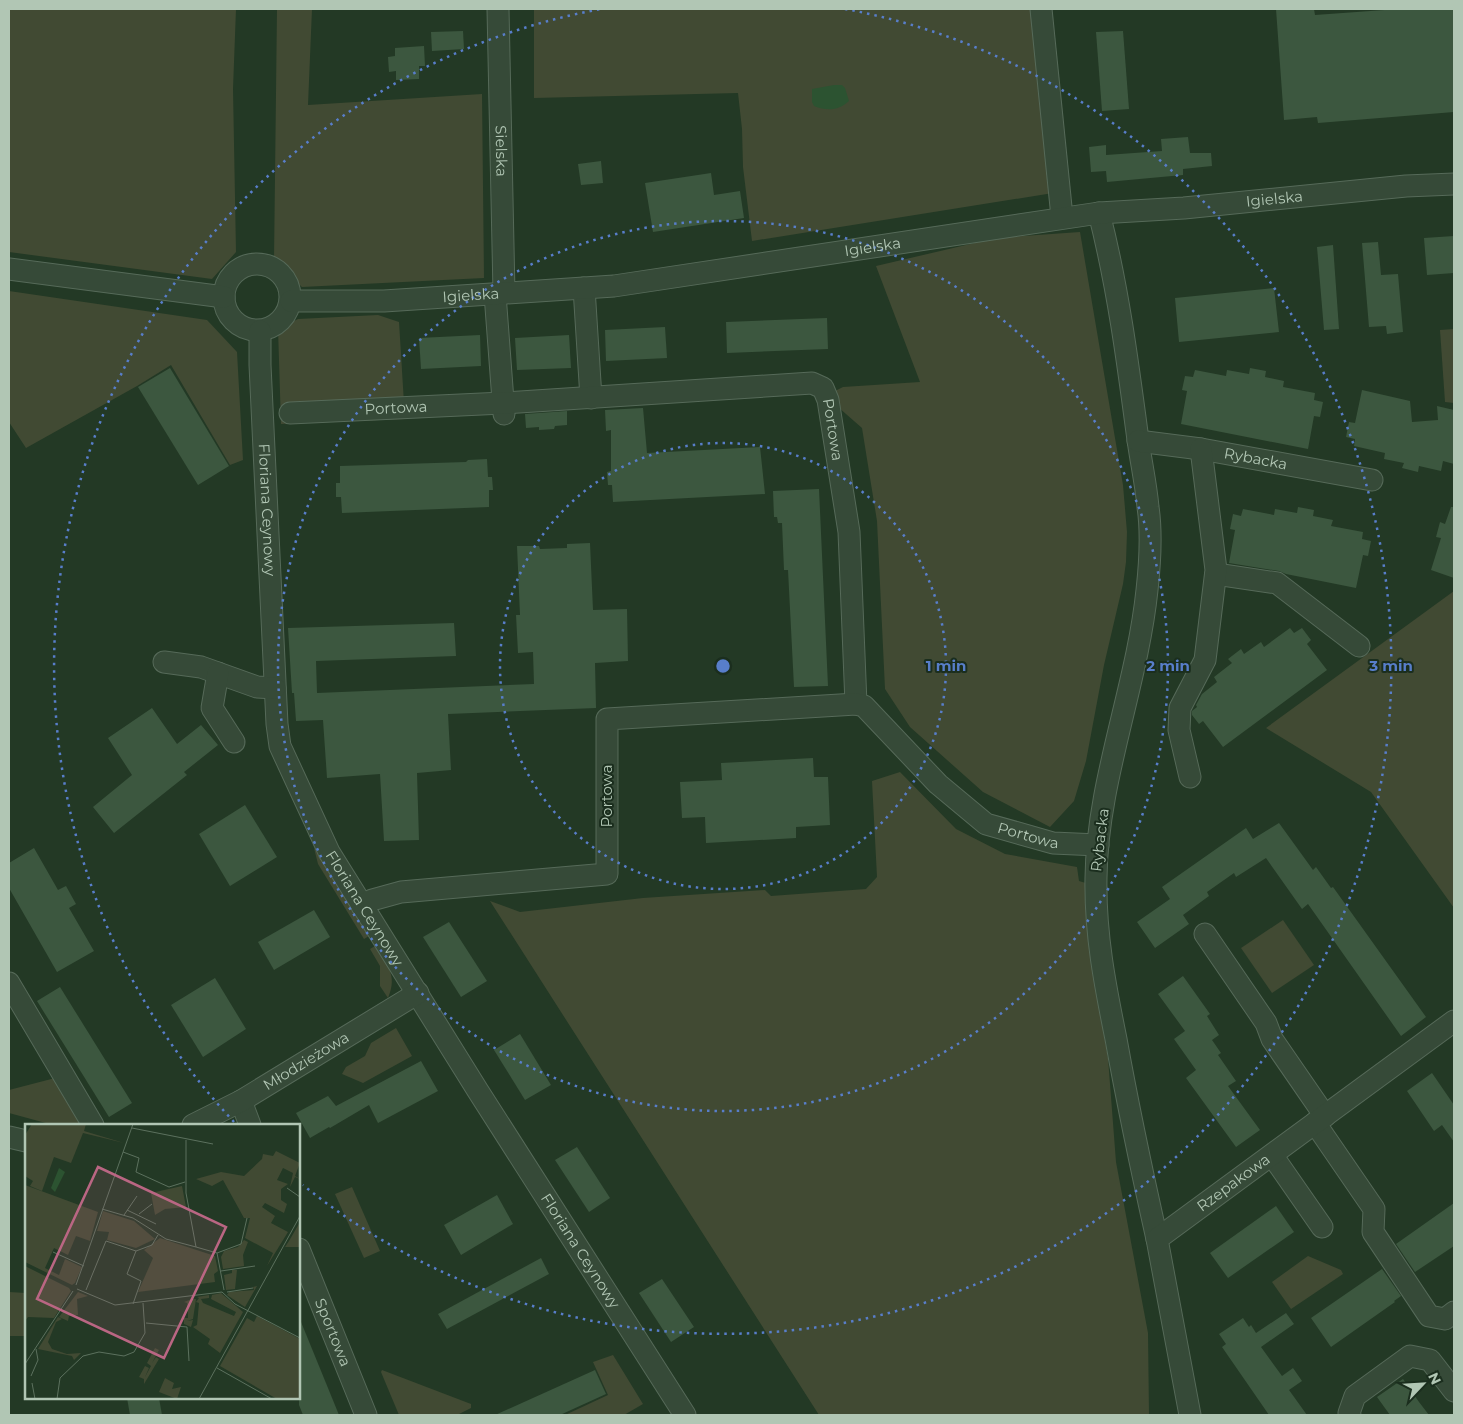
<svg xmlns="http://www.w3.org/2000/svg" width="1463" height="1424" viewBox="0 0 1463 1424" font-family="Montserrat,sans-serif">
<rect width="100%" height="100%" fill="#233925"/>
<g fill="#414a33">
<polygon points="9,9 236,9 233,89 236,252 212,279 9,252"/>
<polygon points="277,9 312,9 308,105 482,94 484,278 302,287 274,261"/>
<polygon points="534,9 1034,9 1053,193 752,241 743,167 742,129 738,93 534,98"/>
<polygon points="1080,232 1123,485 1127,532 1126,562 1123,584 1104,665 1086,761 1074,801 1050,827 983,792 910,727 885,689 877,521 862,428 838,407 835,391 843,387 920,382 876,266 996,238"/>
<polygon points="9,291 207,320 237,352 243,460 230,465 171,365 137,386 26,448 9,422"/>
<polygon points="378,315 399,322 405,419 281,424 278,329 298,319"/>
<polygon points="1454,329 1454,403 1445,402 1440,330"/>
<polygon points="1454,591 1454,908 1371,792 1266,728"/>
<polygon points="900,772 956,829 1005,854 1077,867 1079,881 1089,884 1089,948 1108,1058 1116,1162 1148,1333 1149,1415 819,1415 490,901 520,912 643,898 765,890 771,896 866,889 877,877 872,781"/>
<polygon points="314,848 369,936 364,939 318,864"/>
<polygon points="1283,920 1314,965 1272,993 1241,948"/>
<path d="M375 946C387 965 398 975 388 998L380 986V966L370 949Z"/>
<polygon points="396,1028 412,1056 363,1083 342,1074 346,1067 365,1056 371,1043"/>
<polygon points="59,1077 83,1124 80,1125 53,1125 9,1113 9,1090"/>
<polygon points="352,1187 380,1251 364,1258 335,1194"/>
<polygon points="1308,1256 1341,1270 1343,1274 1291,1309 1272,1282"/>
<polygon points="9,1292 26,1293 26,1336 9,1336"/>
<polygon points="613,1355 643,1404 624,1415 565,1415 608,1395 593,1362"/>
<polygon points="382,1370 471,1404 471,1408 457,1415 399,1415 381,1372"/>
</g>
<path fill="#2c5331" d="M834 85H842L845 88 849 101C838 111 827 111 814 106L812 102V89Z"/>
<g fill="#3c573f">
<polygon points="1276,9 1314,9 1315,15 1398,9 1454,9 1454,112 1318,123 1317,117 1284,120"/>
<polygon points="463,31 464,49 432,51 431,32"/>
<polygon points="1123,31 1129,109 1102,111 1096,32"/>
<polygon points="424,46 425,66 419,66 419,79 396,80 396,71 389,72 388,57 395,56 395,48"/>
<polygon points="1188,137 1190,153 1211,153 1212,166 1183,169 1183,175 1107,182 1106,171 1091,172 1089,147 1106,145 1106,155 1162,151 1161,139"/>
<polygon points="601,161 603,183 581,185 578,164"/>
<polygon points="711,173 714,195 740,191 744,218 653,232 645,183"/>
<polygon points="1454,236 1454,273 1427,275 1424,238"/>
<polygon points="1378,242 1381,275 1398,274 1403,332 1387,334 1386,326 1369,327 1362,243"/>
<polygon points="1333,245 1339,329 1324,330 1317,247"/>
<polygon points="1274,288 1279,332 1179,342 1175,298"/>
<polygon points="827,318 828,349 727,353 726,322"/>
<polygon points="665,327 667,358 606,361 605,330"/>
<polygon points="480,335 481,366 421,369 419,338"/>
<polygon points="569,335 571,368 517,370 515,338"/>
<polygon points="170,368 229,466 198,485 138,387"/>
<polygon points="1250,368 1266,371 1265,377 1284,381 1283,387 1315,393 1314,400 1323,402 1320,417 1314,416 1308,449 1181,424 1187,391 1182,390 1185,376 1193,377 1195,370 1226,376 1227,370 1249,374"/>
<polygon points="1362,390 1410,401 1412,422 1438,420 1437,406 1454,410 1454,464 1443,461 1441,471 1419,466 1418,472 1402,468 1404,463 1384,459 1385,453 1354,446 1355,439 1346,437 1349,422 1355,423"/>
<polygon points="643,408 647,453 760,447 765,494 613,502 612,485 608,485 607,472 611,471 611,430 606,431 605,410"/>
<polygon points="567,411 567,425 555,426 554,429 539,430 539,427 526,428 525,414"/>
<polygon points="487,459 488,477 492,477 493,490 489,490 489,507 342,513 341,497 336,497 336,483 340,483 340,466 466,462 468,460"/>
<polygon points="819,489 828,686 794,687 788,570 784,570 782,523 778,523 777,517 774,517 773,491"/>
<polygon points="1298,507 1314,510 1313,516 1333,520 1331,526 1363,532 1362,539 1371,541 1368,556 1363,555 1356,588 1286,574 1279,571 1229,563 1235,530 1230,529 1233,514 1241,516 1243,509 1274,515 1275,509 1297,513"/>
<polygon points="1451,507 1454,507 1454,578 1431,570 1441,538 1436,537 1440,522 1445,524"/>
<polygon points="590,543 593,610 627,609 628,661 595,663 596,708 448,714 451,770 417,773 419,840 384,841 380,774 327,778 323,720 296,721 294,693 292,693 288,628 454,623 456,656 316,661 317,693 534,684 533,652 518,653 516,615 520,615 517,546 539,546 540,549 567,548 567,544"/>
<polygon points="1290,628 1294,633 1302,628 1311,640 1307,644 1327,670 1223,747 1203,721 1199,724 1192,715 1192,711 1197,707 1196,705 1202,694 1217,682 1214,677 1232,663 1228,659 1241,649 1244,654 1261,642 1264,647"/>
<polygon points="152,708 177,744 201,725 218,745 184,772 187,775 114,833 93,807 132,775 108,738"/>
<polygon points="813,758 814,777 828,777 830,825 796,827 796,838 706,843 705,817 682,818 680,782 722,780 721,763"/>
<polygon points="245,805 277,857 230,886 199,834"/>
<polygon points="1279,823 1313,870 1316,867 1331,888 1333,887 1426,1017 1401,1036 1308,904 1302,909 1266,858 1236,877 1234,873 1207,892 1209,896 1183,915 1189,924 1155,948 1137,922 1170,899 1162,887 1246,828 1253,839"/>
<polygon points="34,848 58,890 66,886 76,904 69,908 94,951 57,972 9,888 9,863"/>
<polygon points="314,910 330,937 274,970 258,942"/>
<polygon points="449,922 487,981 461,997 423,937"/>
<polygon points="1183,976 1210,1014 1207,1016 1219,1035 1212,1040 1221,1053 1218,1055 1236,1081 1228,1086 1260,1130 1236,1147 1186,1078 1196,1070 1174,1039 1185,1031 1158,994"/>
<polygon points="215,978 246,1029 203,1057 171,1005"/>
<polygon points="60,987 132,1103 109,1117 37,1001"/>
<polygon points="520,1034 551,1085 525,1100 494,1050"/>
<polygon points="421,1061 438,1091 378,1123 369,1105 330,1128 329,1127 310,1138 296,1113 328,1096 336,1106"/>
<polygon points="1432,1073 1454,1105 1454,1142 1442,1125 1434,1131 1407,1091"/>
<polygon points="577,1147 610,1198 589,1212 555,1160"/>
<polygon points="497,1195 513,1224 461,1255 444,1225"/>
<polygon points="1454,1203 1454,1246 1415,1272 1396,1244"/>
<polygon points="1276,1206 1294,1232 1228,1278 1210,1253"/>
<polygon points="541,1258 549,1274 447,1329 438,1314"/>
<polygon points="1382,1269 1401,1296 1394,1301 1395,1302 1331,1347 1311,1318"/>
<polygon points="662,1279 694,1327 671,1342 639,1293"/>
<polygon points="1286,1313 1294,1324 1261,1347 1282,1376 1293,1368 1302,1381 1289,1390 1307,1415 1269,1415 1222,1347 1226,1344 1219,1334 1243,1318 1249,1327 1251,1325 1256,1333"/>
<polygon points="299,1317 339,1415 303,1415 299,1405"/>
<polygon points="595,1370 606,1394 560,1415 495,1415"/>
<polygon points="1403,1379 1419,1402 1429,1415 1390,1415 1377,1397"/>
<polygon points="127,1398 159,1398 162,1415 130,1415"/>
</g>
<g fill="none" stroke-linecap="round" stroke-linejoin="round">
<defs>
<g id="minor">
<path id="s1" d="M498 9 504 293"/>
<polyline points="1041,9 1062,217"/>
<path d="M1099 213C1118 287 1128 364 1138 440 1141 462 1146 484 1148 507 1152 534 1150 563 1147 590 1137 687 1097 781 1096 878 1095 934 1105 985 1116 1039 1128 1106 1142 1172 1157 1239"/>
<circle cx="257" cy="297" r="33"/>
<polyline points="9,269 224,297"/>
<polyline points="584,288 591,398"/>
<polyline points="495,294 504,414"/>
<path id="s2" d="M291 301H384L614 286 1099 213 1184 208 1406 186 1454 184"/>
<path id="s3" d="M260 331V365L277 724 280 746 329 852 478 1091 685 1415"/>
<path id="s4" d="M290 413 503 403 812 383 823 388 828 400 849 532 856 704"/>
<path id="s5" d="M1138 441 1201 449 1372 480"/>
<polyline points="1216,574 1277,583 1359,646"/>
<polyline points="164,662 201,667 257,687 275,688"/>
<polyline points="218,673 212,708 234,742"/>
<polyline points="1190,777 1179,730 1180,708 1205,660 1216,570 1201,449"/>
<path id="s6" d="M362 906 372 900 401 892 607 874V719L856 704 864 706 938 784 986 824 1053 843 1098 845"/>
<polyline points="1205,934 1266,1023 1272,1039 1325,1116"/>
<polyline points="9,983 93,1125"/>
<polyline points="241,1101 250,1125"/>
<polyline points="1315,1123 1374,1209 1373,1232 1429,1316 1445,1319 1454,1312"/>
<path id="s7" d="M193 1125 241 1101 418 993"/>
<polyline points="9,1137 26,1141"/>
<polyline points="1272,1155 1322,1227"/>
<path id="s8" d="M299 1249 366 1415"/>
<path id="s9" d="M1190 1415 1157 1239 1454 1021"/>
<polyline points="1350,1415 1349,1413 1355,1396 1410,1356 1430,1360 1454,1391"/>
</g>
</defs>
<use href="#minor" stroke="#566a59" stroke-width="23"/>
<use href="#minor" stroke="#364a38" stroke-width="21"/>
</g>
<g fill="none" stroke="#587eca" stroke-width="2.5" stroke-dasharray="2.5 5">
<circle cx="723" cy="666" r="223"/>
<circle cx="723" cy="666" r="445"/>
<path d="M234 1122A668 668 0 0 1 601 9M845 9A668 668 0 1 1 303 1185"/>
</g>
<g text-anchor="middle" stroke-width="4" stroke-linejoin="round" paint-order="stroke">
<g font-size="15" fill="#b1c6b4" stroke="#1b2e1e">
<text dy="5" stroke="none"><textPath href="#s1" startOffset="142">Sielska</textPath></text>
<text dy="5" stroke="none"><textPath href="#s2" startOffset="990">Igielska</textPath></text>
<text dy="5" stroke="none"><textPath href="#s2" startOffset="585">Igielska</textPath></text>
<text dy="5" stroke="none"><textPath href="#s2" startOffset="180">Igielska</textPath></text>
<text dy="5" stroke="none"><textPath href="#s4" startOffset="106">Portowa</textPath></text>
<text dy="5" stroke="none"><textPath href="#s4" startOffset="578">Portowa</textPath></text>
<text dy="5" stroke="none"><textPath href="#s5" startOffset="119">Rybacka</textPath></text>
<text dy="5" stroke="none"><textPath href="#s3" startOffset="179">Floriana Ceynowy</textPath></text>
<text transform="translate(607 796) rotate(-90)" y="5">Portowa</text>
<text dy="5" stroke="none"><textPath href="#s6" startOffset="875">Portowa</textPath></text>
<text transform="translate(1100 840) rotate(-83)" y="5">Rybacka</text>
<text dy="5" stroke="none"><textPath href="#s3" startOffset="599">Floriana Ceynowy</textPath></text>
<text dy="5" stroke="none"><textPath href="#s7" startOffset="130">Młodzieżowa</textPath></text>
<text dy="5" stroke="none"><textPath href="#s9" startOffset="274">Rzepakowa</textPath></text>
<text dy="5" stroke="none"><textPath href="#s3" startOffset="1004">Floriana Ceynowy</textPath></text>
<text dy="5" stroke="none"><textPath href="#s8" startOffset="90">Sportowa</textPath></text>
</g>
</g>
<g transform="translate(25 1124)">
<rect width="275" height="275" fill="#233925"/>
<path d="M7 0H61L59 7 99 19 58 9 46 39 29 33 17 67 5 62 8 57 0 52V11ZM251 27 275 39 270 52 275 55 270 53 265 63 268 49 258 44 252 56 263 60 256 65V76L262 80 259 89 240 79 237 83 250 92 246 99 263 108 242 142 248 129 220 114 225 94H219L198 56 187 62 171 55 196 48 219 52 237 35 238 30 248 32ZM0 61 73 88 65 117 51 112 43 131 29 124 20 144 34 151 40 135 57 143 50 159 47 161 0 138ZM157 62 161 83 140 85 130 91 126 69ZM78 87 109 97 130 115 111 124 82 116 84 108 72 107ZM275 98V123H260L264 117ZM135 114 190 132 193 147 189 150 190 158 113 168 128 134 119 126ZM219 116 223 118 218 131 219 142 198 145 196 133 199 127 213 123ZM0 142 44 164 46 167 29 194 3 193 0 197ZM207 146H212L210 165 201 166 199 151 207 149ZM232 162 220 183 202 171 204 168 229 166 228 163ZM53 168 63 172 52 175 53 191 44 192 43 197 34 193ZM196 169 218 188 195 229 183 220 185 215 168 203 172 201 174 179 171 178 174 174 172 173 184 171V174L176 175 178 179 209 192 211 188 186 175 187 171ZM167 175H171L168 195 162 197 168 196 166 203 159 200V194H163V190L162 179 159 178ZM232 192 275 215V275H252L195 242 222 194 229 198ZM33 193 37 195 31 198 23 218 27 225 42 230 56 229 49 236 47 232 13 225ZM130 224 134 226 127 239 131 233 134 235 119 260V255L114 253 120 242 124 244 120 253 126 242 122 239ZM140 254 149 259 147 265 156 263 152 275 134 268Z" fill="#414a33"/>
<path d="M34 44 40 48 30 68 26 64Z" fill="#2c5331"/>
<path fill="none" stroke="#5c715e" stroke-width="1" d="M107 4 188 20M161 16V69L171 123 192 129M98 28 114 34 111 48 144 63 160 58M262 64 275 73M77 85 108 94 141 115 171 123M102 86 131 100M114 90 127 80M99 91 112 72M28 128 59 142M192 129 216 120 222 94M192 129 199 166M196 147 230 142M51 161 108 0M52 165 90 181 197 168M61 166 81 117 111 127M197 168 210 180 275 214M202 168 228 164M108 180 116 157 102 150 111 127 127 121 133 111M121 199 162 203 164 237M0 240 48 167M192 244 247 275M6 252 13 236 11 225M7 259 10 275M32 275 35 254 58 232 74 228 99 232 109 228 120 209 118 179M174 275 275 92"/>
<path fill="#ba6683" fill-opacity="0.15" stroke="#ba6683" stroke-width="2.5" d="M73 43 201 103 139 234 12 175Z"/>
<rect width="275" height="275" fill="none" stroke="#b1c6b4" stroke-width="2.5"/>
</g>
<circle cx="723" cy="666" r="8" fill="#587eca" stroke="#1b2e1e" stroke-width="2.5"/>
<g font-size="15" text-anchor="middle" font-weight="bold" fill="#587eca" stroke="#1b2e1e" stroke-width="4" stroke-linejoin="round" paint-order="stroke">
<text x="946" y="671">1 min</text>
<text x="1168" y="671">2 min</text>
<text x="1391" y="671">3 min</text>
</g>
<rect width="1463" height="1424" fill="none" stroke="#b1c6b4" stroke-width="20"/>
<g transform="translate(1423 1384) rotate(65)" stroke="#1b2e1e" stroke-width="4" paint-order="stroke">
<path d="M0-4L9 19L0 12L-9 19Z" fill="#b1c6b4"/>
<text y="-8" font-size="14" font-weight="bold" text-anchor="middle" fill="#b1c6b4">N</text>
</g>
</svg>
